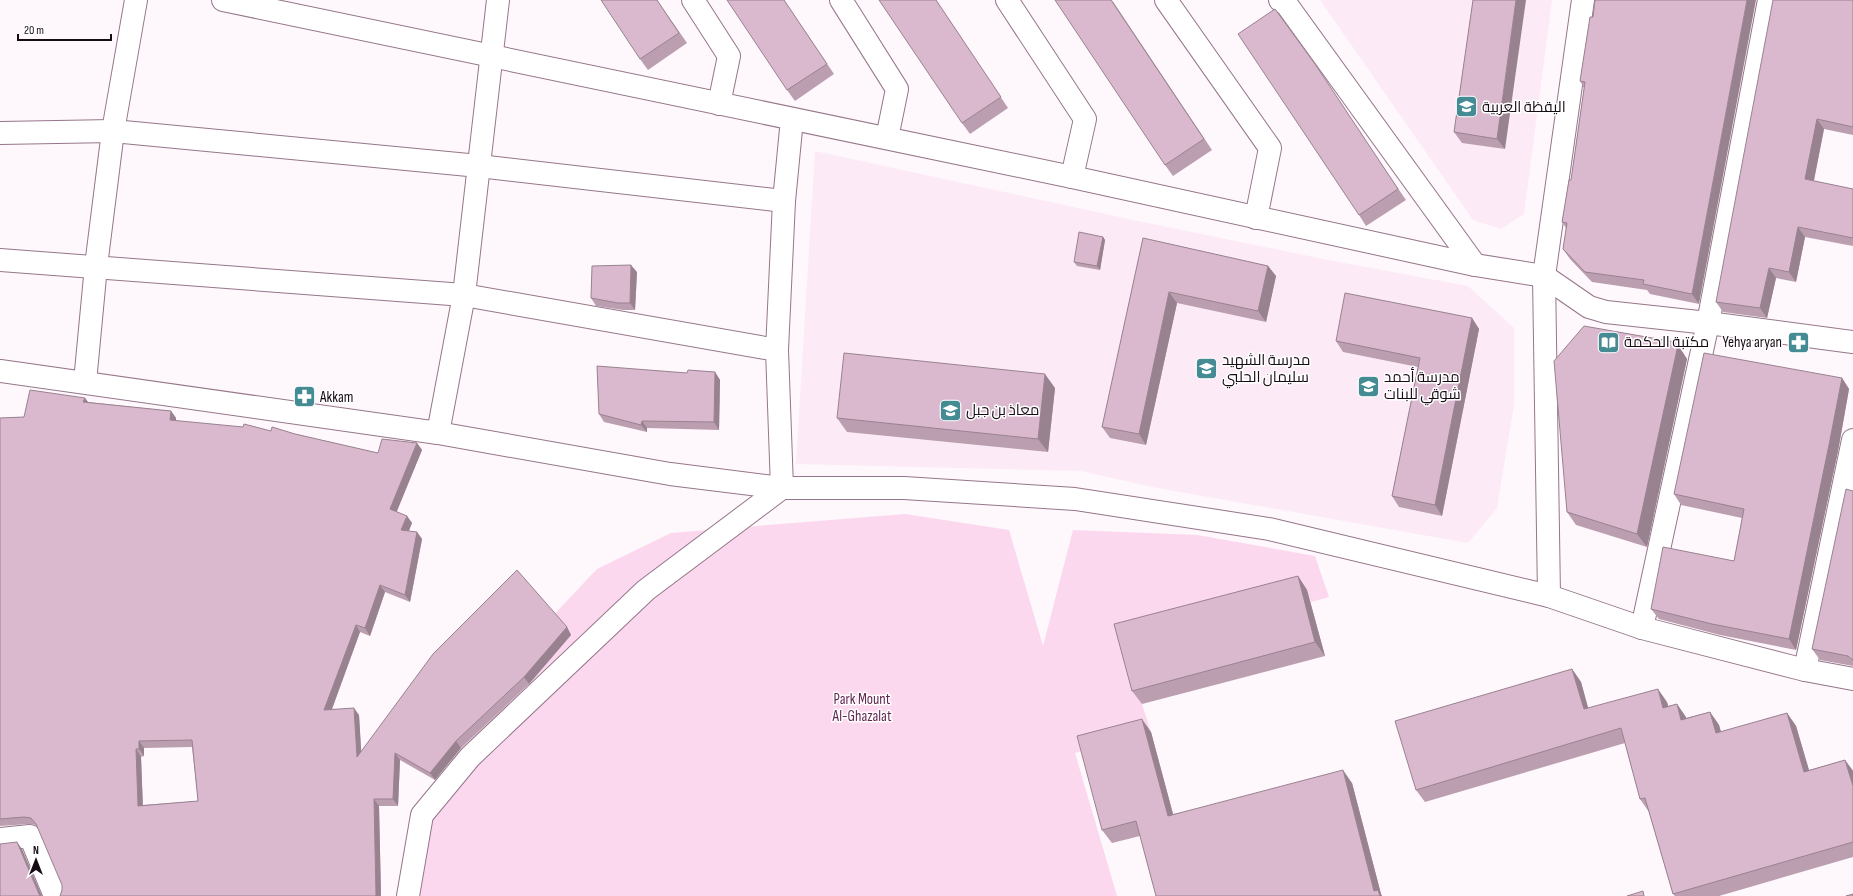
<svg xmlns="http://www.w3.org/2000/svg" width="1853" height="896" viewBox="0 0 1853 896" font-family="'Sofia Sans Condensed',Cairo,sans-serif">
<rect width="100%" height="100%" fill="#fef7fb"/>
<g fill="#fcebf6">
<polygon points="1320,0 1552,0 1524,214 1501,229 1473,220"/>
<polygon points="815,151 1133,220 1328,260 1468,286 1514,328 1514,405 1497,508 1468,543 1152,487 1081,471 796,464"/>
</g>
<polygon fill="#fcd8ef" points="905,514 1009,530 1043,646 1073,530 1197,535 1315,556 1329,597 1311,602 1307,590 1142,704 1151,732 1075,753 1117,896 413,896 419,845 463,730 496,676 597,569 671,533"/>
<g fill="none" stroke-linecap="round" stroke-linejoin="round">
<defs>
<g id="minor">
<polyline points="223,0 1072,177 1475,265 1544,276 1589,307 1606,312 1708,323 1853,342"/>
<polyline points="693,0 729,56 719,104"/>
<polyline points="841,0 897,89 887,138"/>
<polyline points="1007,0 1085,119 1072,177"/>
<polyline points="1166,0 1270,148 1256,218"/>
<polyline points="1280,0 1287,5 1475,265"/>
<polyline points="792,119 784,201 777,350 782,488 904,488 1075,499 1269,529 1549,596 1642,628 1805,670 1853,679"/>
<polyline points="0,133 113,131 479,166 784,201"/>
<polyline points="0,260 464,295 777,350"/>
<polyline points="0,371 438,433 670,474 782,488"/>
<polyline points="85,382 96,266 113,131 136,0"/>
<polyline points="438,433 464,295 498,0"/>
<polyline points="1549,596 1544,276 1583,0"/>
<polyline points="1642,628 1708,323 1769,0"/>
<polyline points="1805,670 1853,440"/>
<polyline points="0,839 30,836 55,896"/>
<polyline points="408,896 422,815 470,757 646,590 782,488"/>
</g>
</defs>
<use href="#minor" stroke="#95768a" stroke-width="24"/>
<use href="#minor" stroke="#fff" stroke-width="22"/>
</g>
<g fill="#bb9fb1" fill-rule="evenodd">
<polygon points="657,0 687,43 648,70 640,59"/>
<polygon points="784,0 834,74 795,101 787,90"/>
<polygon points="936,0 1008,108 970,134 962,123"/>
<polygon points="1112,0 1212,150 1173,176 1165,165"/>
<polygon points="1473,0 1505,149 1462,143 1454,132"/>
<polygon points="1853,0 1853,135 1824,129 1814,181 1853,189 1853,246 1805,237 1796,282 1776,278 1767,318 1723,312 1716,302"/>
<polygon points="1275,9 1406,200 1366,226 1359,215"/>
<polygon points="1590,17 1699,304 1650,294 1647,290 1592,282 1570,259 1563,249 1566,228 1562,222 1571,180 1584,88 1580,81"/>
<polygon points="1103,237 1105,240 1100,270 1077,266 1074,262"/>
<polygon points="1143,238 1268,266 1276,276 1266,322 1177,303 1146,445 1110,438 1102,427"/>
<polygon points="637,272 635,310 623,310 596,306 591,298"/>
<polygon points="1472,318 1479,329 1442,516 1399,507 1392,496 1418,367 1343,352 1336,341"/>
<polygon points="1677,345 1678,345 1687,359 1647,547 1576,525 1567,512"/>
<polygon points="715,372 720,380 719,430 647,428 647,432 604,422 599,414"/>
<polygon points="1842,378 1849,389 1838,451 1796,650 1720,635 1659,619 1651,609 1734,561 1742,518 1681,505 1674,494"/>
<polygon points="1055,388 1048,452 847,432 837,418"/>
<path d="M85 398 88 402 171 411 176 418V421L271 431 295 434 378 453 417 443 422 450 396 512 407 516 412 523 409 531 417 532 422 539 410 602 385 592 370 636 360 632 332 709 359 715 361 752 567 627 571 635 529 684 461 748 435 780 400 760 398 806H379L381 896H60L62 890V885L38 827 36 825 29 824 0 826V418L24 417ZM192 747 198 801 143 805 141 757 144 756V748Z"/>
<polygon points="1853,491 1853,666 1820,660 1812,649"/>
<polygon points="1298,576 1307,590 1325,656 1142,704 1132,691"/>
<polygon points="1572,669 1581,682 1588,708 1667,702 1668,706 1677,704 1686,718 1710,712 1719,725 1721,732 1787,713 1796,726 1809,770 1845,760 1853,771 1853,857 1719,896 1675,896 1673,894 1649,812 1640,799 1625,743 1425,802 1416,790"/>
<polygon points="1151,732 1173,814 1352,783 1381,894 1382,896 1156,896 1140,836 1112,843 1102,830"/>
</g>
<g fill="#998290">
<polygon points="1516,0 1526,0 1505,149 1497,139"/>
<polygon points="1747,0 1756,0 1699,304 1692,294"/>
<polygon points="1817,119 1824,129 1812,189 1805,179"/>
<polygon points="1798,227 1805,237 1796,282 1789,272"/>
<polygon points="1103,237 1105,240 1100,270 1097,266"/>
<polygon points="631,265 637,272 635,310 630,303"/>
<polygon points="1268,266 1276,276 1266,322 1258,311"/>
<polygon points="1769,268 1776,278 1767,318 1760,308"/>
<polygon points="1169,292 1177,303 1146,445 1139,434"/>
<polygon points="1472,318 1479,329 1442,516 1435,505"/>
<polygon points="1675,342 1678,346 1678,345 1687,359 1647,547 1637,534"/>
<polygon points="715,372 720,380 719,430 714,422"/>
<polygon points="1045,374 1055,388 1048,452 1038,439"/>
<polygon points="1842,378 1849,389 1838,451 1796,650 1789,639"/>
<polygon points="85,398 90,405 83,402"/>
<polygon points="171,411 176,418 175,428 170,420"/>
<polygon points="642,421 647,428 647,432 641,425"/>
<polygon points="417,443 422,450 395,516 390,509"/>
<polygon points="407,516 412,523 406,537 401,530"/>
<polygon points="417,532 422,539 410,602 405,595"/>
<polygon points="1298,576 1307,590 1325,656 1315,642"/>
<polygon points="380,585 385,592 370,636 365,628"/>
<polygon points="356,625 360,632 329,717 324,710"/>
<polygon points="567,627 571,635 529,684 524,677"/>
<polygon points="1572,669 1581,682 1592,722 1584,709"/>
<polygon points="1658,689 1667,702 1672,720 1663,708"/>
<polygon points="1677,704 1686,717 1690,732 1681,720"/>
<polygon points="354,708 359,715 362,764 357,757"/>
<polygon points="1710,712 1719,725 1725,746 1716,733"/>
<polygon points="1787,713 1796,726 1813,784 1804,772"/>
<polygon points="1142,719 1151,732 1177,829 1168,816"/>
<polygon points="139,741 144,748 144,756 139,749"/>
<polygon points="456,741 461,748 435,780 430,773"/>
<polygon points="136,749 141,757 143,813 138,806"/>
<polygon points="395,753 400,760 398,806 393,799"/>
<polygon points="1845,760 1853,771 1853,786"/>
<polygon points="1343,770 1352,783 1381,894 1382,896 1377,896 1374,891"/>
<polygon points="374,799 379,806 381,896 376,896"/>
<polygon points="17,842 22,849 42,896 40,896 39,894"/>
</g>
<g fill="#dab9ce" stroke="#998290" fill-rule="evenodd">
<polygon points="601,0 657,0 679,33 640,59"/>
<polygon points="727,0 784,0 827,64 787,90"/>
<polygon points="879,0 936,0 1001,97 962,123"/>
<polygon points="1055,0 1111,0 1204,139 1165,165"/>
<polygon points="1473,0 1516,0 1497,139 1454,132"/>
<polygon points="1595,0 1747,0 1692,294 1643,284 1644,280 1585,272 1563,249 1567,223 1562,222 1569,180 1571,180 1585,82 1580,81 1590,17 1593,17"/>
<polygon points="1773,0 1853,0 1853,127 1817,119 1805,179 1853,189 1853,238 1798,227 1789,272 1769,268 1760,308 1716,302"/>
<polygon points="1275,9 1315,64 1398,189 1359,215 1238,34"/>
<polygon points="1079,232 1103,237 1097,266 1074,262"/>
<polygon points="1143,238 1268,266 1258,311 1169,292 1139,434 1102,427"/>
<polygon points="631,265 630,303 618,303 591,298 592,266"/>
<polygon points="1345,293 1472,318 1435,505 1392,496 1420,358 1336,341"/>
<polygon points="1584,326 1675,342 1674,345 1678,345 1637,534 1567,512 1554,361"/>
<polygon points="844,353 1045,374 1038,439 837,418"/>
<polygon points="1704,353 1842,378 1830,440 1789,639 1712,624 1651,609 1663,547 1734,561 1744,509 1674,494"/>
<polygon points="597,366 687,373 688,370 715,372 714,422 642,421 641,425 599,414"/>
<path d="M30 390 85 398 83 402 171 411 170 420 243 427 244 424 271 431 272 427 295 434 378 453 382 439 417 443 390 509 407 516 401 530 417 532 405 595 380 585 365 628 356 625 324 710 354 708 357 757 433 654 517 570 567 627 524 677 456 741 430 773 395 753 393 799H374L376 896H60L62 890V885L36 824 31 818 24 817 0 819V418L24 417ZM192 740 198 801 138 806 136 749H139V741Z"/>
<polygon points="1846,489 1853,491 1853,660 1848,656 1812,649"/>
<polygon points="1298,576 1315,642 1132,691 1114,624"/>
<polygon points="1572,669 1584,709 1658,689 1663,708 1677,704 1681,720 1710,712 1716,733 1787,713 1804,772 1845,760 1853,786 1853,842 1673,894 1645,798 1640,799 1621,728 1416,790 1395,721"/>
<polygon points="1142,719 1168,816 1343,770 1374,891 1378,890 1380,896 1156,896 1136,821 1102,830 1077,736"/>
<polygon points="17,842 39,894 40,896 0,896 0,844"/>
<polygon points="1643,891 1644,896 1627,896"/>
<polygon points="1853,894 1853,896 1846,896"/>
</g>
<defs>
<symbol id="school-square" viewBox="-11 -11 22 22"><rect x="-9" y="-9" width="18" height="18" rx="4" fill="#448b94" stroke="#fff"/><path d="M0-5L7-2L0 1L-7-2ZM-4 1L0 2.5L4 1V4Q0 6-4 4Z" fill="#fff"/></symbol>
<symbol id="library-square" viewBox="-11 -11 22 22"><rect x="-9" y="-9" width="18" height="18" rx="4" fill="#448b94" stroke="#fff"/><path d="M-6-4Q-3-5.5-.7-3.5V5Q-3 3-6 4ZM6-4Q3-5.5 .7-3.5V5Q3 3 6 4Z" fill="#fff"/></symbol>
<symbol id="pharmacy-square" viewBox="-11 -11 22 22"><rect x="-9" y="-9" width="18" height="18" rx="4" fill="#448b94" stroke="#fff"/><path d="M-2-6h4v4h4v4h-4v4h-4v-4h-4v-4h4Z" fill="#fff"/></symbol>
</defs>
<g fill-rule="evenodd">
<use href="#school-square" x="1454" y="94" width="25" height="25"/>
<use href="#library-square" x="1596" y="330" width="25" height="25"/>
<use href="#pharmacy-square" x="1786" y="330" width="25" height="25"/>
<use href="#school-square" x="1194" y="356" width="25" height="25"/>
<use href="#school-square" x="1356" y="374" width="25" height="25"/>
<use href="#pharmacy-square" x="292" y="384" width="25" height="25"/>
<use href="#school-square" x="938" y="398" width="25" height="25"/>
</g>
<g text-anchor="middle" stroke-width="3" stroke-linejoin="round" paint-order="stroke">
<g font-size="15" fill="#160b13" stroke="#fff" text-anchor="start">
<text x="1482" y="112">اليقظة العربية</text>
<text x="1624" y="347">مكتبة الحكمة</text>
<text x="1782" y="347" text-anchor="end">Yehya aryan</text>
<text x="1222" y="365">مدرسة الشهيد<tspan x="1222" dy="17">سليمان الحلبي</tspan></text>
<text x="1384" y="382">مدرسة أحمد<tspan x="1384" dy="17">شوقي للبنات</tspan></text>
<text x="320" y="402">Akkam</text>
<text x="966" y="415">معاذ بن جبل</text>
</g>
<g font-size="15" fill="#622551" stroke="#fff">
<text x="862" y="704">Park Mount<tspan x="862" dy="17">Al-Ghazalat</tspan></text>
</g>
</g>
<g transform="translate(36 860)" stroke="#ffffff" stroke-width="3" paint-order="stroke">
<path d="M0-3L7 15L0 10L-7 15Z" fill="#160b13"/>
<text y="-6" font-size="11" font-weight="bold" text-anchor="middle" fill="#160b13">N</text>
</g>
<path d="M18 34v6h93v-6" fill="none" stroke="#160b13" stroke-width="2"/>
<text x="24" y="34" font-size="12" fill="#160b13" stroke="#ffffff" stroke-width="3" paint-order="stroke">20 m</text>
</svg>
